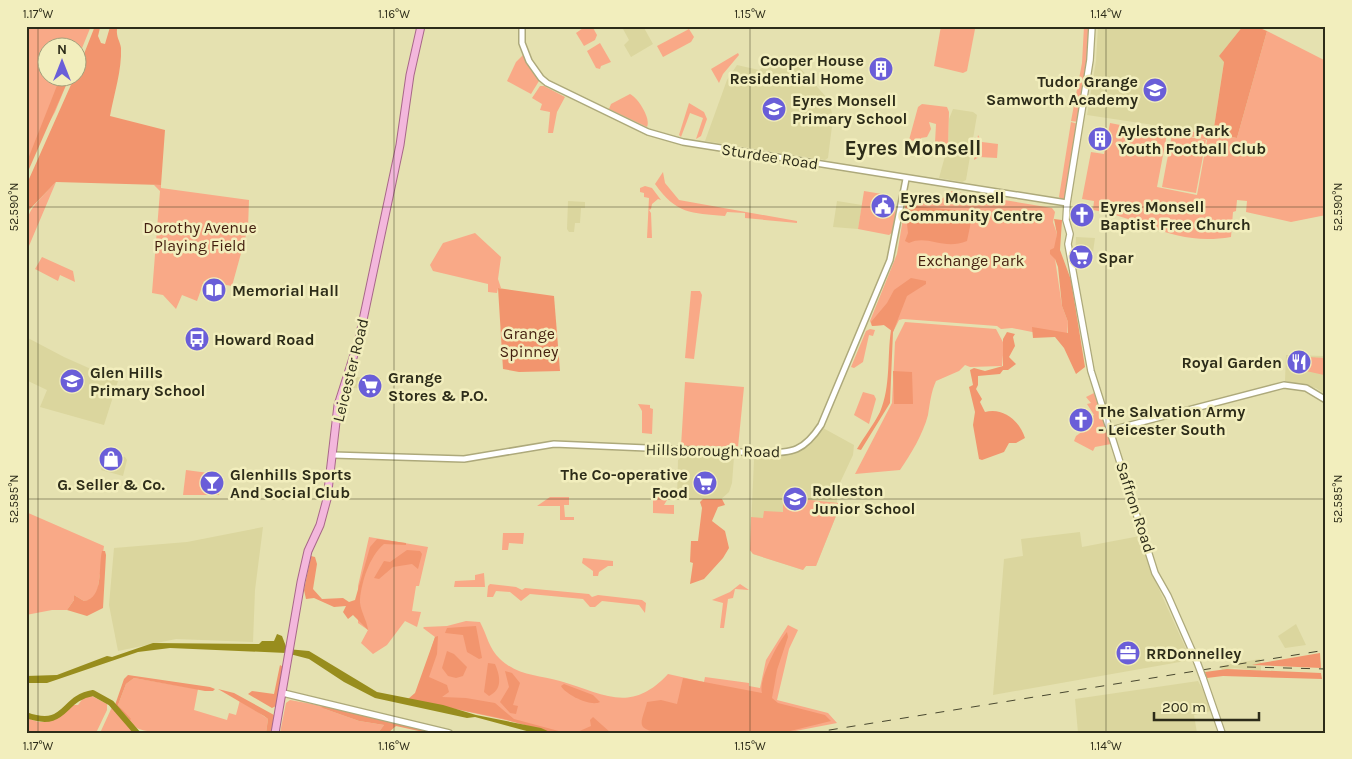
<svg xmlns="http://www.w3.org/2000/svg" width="1352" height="759" viewBox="0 0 1352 759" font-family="Karla,sans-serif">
<rect width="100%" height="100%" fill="#e5e1b0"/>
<g fill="#dbd69e">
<polygon points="627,26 643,26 653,44 631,57 624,45 629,40 623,29"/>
<polygon points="1098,26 1243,26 1219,56 1224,61 1213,134 1087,115 1096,61"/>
<polygon points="790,57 829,100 833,118 828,158 825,160 705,141 727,80 737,65 759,70 775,59 780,65"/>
<polygon points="953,109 973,112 977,115 966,180 962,182 939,178 948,145 949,119"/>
<polygon points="568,201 585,202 585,208 581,208 580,223 575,223 574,232 569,232 567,229"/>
<polygon points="837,201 862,205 858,229 833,227"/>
<polygon points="1076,237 1095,238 1092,259 1075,260"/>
<polygon points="26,337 64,357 118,381 104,425 40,407 47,390 26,380"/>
<polygon points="1286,355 1326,356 1326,395 1316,388 1285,381"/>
<polygon points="352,377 381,378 376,389 349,388"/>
<polygon points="823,428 854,445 853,455 838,487 836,516 816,566 806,566 803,570 753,554 750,550 754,460 756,457 780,457 800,450 813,440"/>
<polygon points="106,452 125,457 127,460 123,476 101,470"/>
<polygon points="684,455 734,457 732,483 729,492 720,500 677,499 678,460"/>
<polygon points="263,527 255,590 253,642 176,639 118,651 109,605 114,548 187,542"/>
<polygon points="1080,532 1082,547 1140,536 1149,567 1191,660 993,695 1004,559 1023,556 1021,539"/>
<polygon points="1296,624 1306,645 1285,648 1278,636"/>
<polygon points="1260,659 1261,663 1254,665 1261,666 1261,671 1235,668 1222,670 1220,666"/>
<polygon points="1198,681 1209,701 1211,711 1194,715 1197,733 1078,733 1075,699"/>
</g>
<g fill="#f9a987">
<polygon points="26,26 91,26 78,58 78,48 48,48 48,78 69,78 55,112 26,164"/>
<polygon points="586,26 592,26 597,35 595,40 584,46 576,33"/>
<polygon points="941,26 972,26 975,29 967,71 963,73 934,66"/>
<polygon points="1084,26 1090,26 1090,40 1078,122 1071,121 1082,63"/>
<polygon points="689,29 694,37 691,42 663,57 657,46"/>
<path d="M1267 31 1326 61V215L1291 222 1246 212 1247 201 1237 200 1236 211 1233 212 1231 237C1174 247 1144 218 1093 210L1094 201 1082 199 1091 152 1104 154 1110 123 1167 134 1157 187 1197 195 1207 140 1167 131 1168 128 1237 138Z"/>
<polygon points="600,43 611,62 601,66 600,69 596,68 587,51"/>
<polygon points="525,53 539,81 531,94 507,81 516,62"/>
<polygon points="738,53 739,55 723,74 719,83 711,69"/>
<polygon points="540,86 544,86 565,97 557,112 553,133 548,133 550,112 540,110 542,104 532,98"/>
<path d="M630 94C638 98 651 118 647 127L609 109 611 104Z"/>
<polygon points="689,103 704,112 707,119 701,136 696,139 703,118 690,113 681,137 679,135"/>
<polygon points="922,104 947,107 949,112 948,146 935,143 936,124 929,122 931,129 927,137 921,138 921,142 909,140 918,107"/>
<polygon points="1071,122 1078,124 1066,198 1062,200 1059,197"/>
<polygon points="1172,134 1206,140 1196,193 1162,187"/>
<polygon points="978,135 982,142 998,144 997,158 979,157 974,160"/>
<path d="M663 172 665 183 679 200 797 221V223L745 218V213L727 212 725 216C691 213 676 214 655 184Z"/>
<path d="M56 182 26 253C26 209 26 214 56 182Z"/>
<polygon points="154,185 161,185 161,188 249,200 248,228 232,286 204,281 197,301 182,295 176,309 163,295 152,293 160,191"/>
<polygon points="645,186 652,188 661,200 658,199 652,204 651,209 649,210 651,213 652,238 647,238 649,198 644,197 644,193 640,192 640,188"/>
<polygon points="864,191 882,194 879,207 876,209 879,210 879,214 885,215 887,207 896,208 893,232 889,235 858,229"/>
<polygon points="950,191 1052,208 1055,212 1053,222 1057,234 1055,259 1062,306 1068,322 1067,339 1012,328 1001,329 997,326 903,319 899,320 893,332 884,325 872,326 870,321 897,254 906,201 911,197 939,202"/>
<polygon points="475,233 501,257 498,279 501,288 498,288 497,293 488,292 488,284 433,271 430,265 443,243"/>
<polygon points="42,257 73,271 75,282 60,275 58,281 35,269"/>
<polygon points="691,291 700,291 702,295 694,359 685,358"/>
<path d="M905 322 996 329 1004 344 1002 366 970 367 965 365 959 371 936 381C931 392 930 403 928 415 923 434 911 454 900 470L855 474 892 403 895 342Z"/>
<polygon points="870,329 875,330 873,336 869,335 863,362 854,368 851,367 866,331"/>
<polygon points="1308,357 1325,358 1324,375 1306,371"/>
<polygon points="685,382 744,387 738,447 681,446"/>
<polygon points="863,392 874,395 876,399 869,424 854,415"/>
<polygon points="1094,393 1111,444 1095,447 1093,451 1074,441 1076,436 1091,425 1090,418 1094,415 1087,404 1091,403 1086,397"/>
<polygon points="638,404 650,405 650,408 653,409 652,434 642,433 642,411"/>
<polygon points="186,470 216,474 220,476 219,495 183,495"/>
<polygon points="550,497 569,497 569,505 564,505 565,517 574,517 574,520 560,520 560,506 537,506"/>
<polygon points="653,497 663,497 663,500 667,500 664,505 674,505 674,514 653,513"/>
<polygon points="783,497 838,503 836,516 816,566 806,566 803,570 753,554 750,550 751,517 763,518 764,511 783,512"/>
<polygon points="26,512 104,546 97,594 91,600 84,601 74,595 74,600 67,610 52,610 26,615"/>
<polygon points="503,533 524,533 523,544 509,543 508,550 502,550"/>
<polygon points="369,537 428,547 419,586 416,586 412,611 421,612 417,627 405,621 387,645 373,654 361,643 368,630 358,623 358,586"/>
<polygon points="583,558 613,561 613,566 608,566 599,572 598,576 593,576 593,571 582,563"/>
<polygon points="484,573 485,587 454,587 455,581 475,580 475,575"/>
<polygon points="490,584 516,587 522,590 525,588 589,594 592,597 598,595 642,600 646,603 645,613 639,605 602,601 595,607 590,607 583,599 530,594 521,601 510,592 496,591 493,597 487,597 488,586"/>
<polygon points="740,584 749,590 735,589 733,598 728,599 724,628 720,628 723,603 712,600 730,592"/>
<path d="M466 621 480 622C487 635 489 649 500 659 518 676 538 675 560 681 603 693 630 715 668 674L704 682 705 677 749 683V686L760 688 766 660 788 625 798 630 789 649 777 700 828 713 837 723 785 733H552L541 728 415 700 435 637 423 628 424 627 447 626Z"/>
<path d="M134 678 198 689 194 710 227 720 229 713 236 715 240 700 268 719 266 733C240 733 157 738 137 728 129 723 125 712 118 705L126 684Z"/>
<path d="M90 695 107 704V710L96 733H26V717C47 729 56 717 71 705H78L84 697Z"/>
<polygon points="290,700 323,706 325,709 359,721 384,725 378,733 280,733 286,703"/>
<polygon points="112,707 135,733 100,733"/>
</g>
<g fill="#f2956e">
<path d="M95 26 100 28 98 36 101 43 105 44 110 27H114L117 29C116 37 120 41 121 48 122 70 114 94 110 116L165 130 161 185 56 182 29 210 26 219V187L29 179 74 78H78V69Z"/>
<polygon points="1243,26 1255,26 1267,31 1237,138 1213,134 1224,62 1219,56"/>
<polygon points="60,78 69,78 26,176 26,164"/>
<path d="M905 205 973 212 967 241C943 251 928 234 909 243L905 241 908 233Z"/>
<polygon points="1054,219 1062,220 1060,250 1071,280 1085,367 1076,374 1064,348 1055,337 1033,338 1032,327 1068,333 1068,322 1062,306 1058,267 1055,259 1050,254 1050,250 1054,248 1057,234"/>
<path d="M911 278 926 281V284L907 296 893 332 890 403 861 450 857 449C864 437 874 424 880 412 891 386 887 356 891 330L884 325 872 326 871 322 887 303 894 290Z"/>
<polygon points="498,288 554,296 560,371 519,372 503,369"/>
<path d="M1007 332 1015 334 1013 337 1015 346 1009 357 1016 364 1008 370H1003L1000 374 978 376V385L976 389 982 399 980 402 985 412C1003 407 1020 421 1025 438L1016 443H1009L1004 452 982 460 979 459 973 425 975 412 969 387 973 385 970 370 974 368 985 371 1003 366V339Z"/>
<polygon points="893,371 912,372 913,404 894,404"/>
<polygon points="703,499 722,499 725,505 718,507 712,521 725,531 729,548 723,558 704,579 690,584 693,563 690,562 691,541 698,541 702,508 700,502"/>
<path d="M377 539 406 543V545L384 544C369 557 362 581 360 599 359 609 367 620 368 630L353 615 348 619 343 612 346 606 334 607 314 598 306 599 304 590 311 556 315 557 317 564 313 589 322 599 343 598 349 602 355 600 370 547Z"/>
<polygon points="407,550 420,551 422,554 418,569 412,564 393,567 379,579 374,578 384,561 390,562"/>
<path d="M102 551H105L106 555 103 608 87 616 67 610 74 600V595L84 601C104 598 98 568 102 551Z"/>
<polygon points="476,626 482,658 479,659 467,652 463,635 445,633 447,628"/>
<path d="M787 632 788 637 777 670 772 698 778 703 825 715 831 721 782 733H662C633 729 642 723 647 702L661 700 677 704 683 678 762 693C758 680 778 642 787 632Z"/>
<polygon points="438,636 437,654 429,677 447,685 449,692 442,697 466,698 495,703 514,719 566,733 552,733 504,719 408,699 415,693 435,637"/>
<polygon points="447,651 454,654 467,667 463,676 456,678 448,676 442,668"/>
<polygon points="1320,653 1321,668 1252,665 1261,663"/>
<path d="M488 663 495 664C500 676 503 689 489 696L484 692Z"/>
<polygon points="280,665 283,667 277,701 276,706 272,708 248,694 252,691 274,694"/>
<polygon points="1227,669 1321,673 1322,679 1223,676 1207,678 1205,672"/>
<polygon points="505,671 512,673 520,683 513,705 518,706 516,714 510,713 500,702 509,687"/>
<polygon points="128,675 210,687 215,689 213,691 205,691 134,678 126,684 118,705 131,719 130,720 115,705 124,679"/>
<path d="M564 684 593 695 600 702C591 707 566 695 561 686Z"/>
<polygon points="218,689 234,693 274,715 272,733 266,733 268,719 264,716"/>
<polygon points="323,706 439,733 428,733 396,726 388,733 378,733 384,725 359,721 325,709 321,707"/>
<polygon points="593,717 611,733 575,733 591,726 590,720"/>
</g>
<polygon fill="#988d1d" points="277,634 282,636 287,649 309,651 377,692 443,705 476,715 541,728 552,733 534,733 475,717 467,718 375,698 344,682 309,659 286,653 170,648 138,652 47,683 26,683 26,676 57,675 107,656 112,657 153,643 259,644 262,641 274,641"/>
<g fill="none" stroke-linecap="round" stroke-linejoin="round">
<path stroke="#988d1d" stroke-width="6" d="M26 715C67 730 61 698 93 693L111 703 137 733"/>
<defs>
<g id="tertiary">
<polyline points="522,26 522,43 529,61 541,78 547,83 648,132 683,142 1067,203"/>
<polyline points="1111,430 1284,385 1306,388 1326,400"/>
<path d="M333 455 464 459 554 444 763 453C793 453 804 451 821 425L890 260 906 179"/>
</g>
<g id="secondary">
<polyline points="1092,26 1090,60 1067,203 1066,220 1070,234 1068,244 1091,371 1155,573 1168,596 1197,662"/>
<polyline points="1203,678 1222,733"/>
<polyline points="283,693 449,733"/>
</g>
<polyline id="primary" points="275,733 301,582 308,551 320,525 327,499 338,405 359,339 400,145 410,75 421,26"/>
</defs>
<use href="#tertiary" stroke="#ada97b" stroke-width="8"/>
<use href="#secondary" stroke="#ada97b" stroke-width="8"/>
<use href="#primary" stroke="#a86789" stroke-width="9"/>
<use href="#tertiary" stroke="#fff" stroke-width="5"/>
<use href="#secondary" stroke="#fff" stroke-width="5.5"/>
<use href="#primary" stroke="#f3b7dc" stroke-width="7"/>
<g stroke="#48472f" stroke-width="1" stroke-dasharray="9 9" stroke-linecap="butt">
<polyline points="1247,667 1326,669"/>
<polyline points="811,733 1326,650"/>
</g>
<defs>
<polyline id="secondary-bridge" points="1197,662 1203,678"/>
</defs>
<use href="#secondary-bridge" stroke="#ada97b" stroke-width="8" stroke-linecap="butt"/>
<use href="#secondary-bridge" stroke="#fff" stroke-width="5.5"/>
</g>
<path fill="none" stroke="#2d2c19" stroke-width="1" stroke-opacity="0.45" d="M38 26V733M394 26V733M750 26V733M1106 26V733M26 207H1326M26 499H1326"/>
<defs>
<symbol id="building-disc" viewBox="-11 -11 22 22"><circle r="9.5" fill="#6a5ed8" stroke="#f2eebd"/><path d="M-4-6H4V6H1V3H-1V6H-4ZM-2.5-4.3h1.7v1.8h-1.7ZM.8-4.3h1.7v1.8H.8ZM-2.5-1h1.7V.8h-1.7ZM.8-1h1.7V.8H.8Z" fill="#fff"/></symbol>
<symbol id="school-disc" viewBox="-11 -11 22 22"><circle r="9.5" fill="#6a5ed8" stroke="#f2eebd"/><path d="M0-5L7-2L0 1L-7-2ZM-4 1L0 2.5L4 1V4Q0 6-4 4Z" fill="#fff"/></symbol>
<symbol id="civic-disc" viewBox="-11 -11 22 22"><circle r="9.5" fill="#6a5ed8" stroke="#f2eebd"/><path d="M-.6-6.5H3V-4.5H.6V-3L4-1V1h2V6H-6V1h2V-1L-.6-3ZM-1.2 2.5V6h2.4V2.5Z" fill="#fff"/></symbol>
<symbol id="church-disc" viewBox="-11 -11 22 22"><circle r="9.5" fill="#6a5ed8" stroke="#f2eebd"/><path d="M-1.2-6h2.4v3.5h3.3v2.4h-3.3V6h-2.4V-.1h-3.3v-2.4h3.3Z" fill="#fff"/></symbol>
<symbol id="supermarket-disc" viewBox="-11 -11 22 22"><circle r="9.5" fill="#6a5ed8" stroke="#f2eebd"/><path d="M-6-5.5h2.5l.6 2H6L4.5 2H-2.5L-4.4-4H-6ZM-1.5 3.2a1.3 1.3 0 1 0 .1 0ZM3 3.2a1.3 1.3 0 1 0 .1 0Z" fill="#fff"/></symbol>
<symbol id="library-disc" viewBox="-11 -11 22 22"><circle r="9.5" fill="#6a5ed8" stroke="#f2eebd"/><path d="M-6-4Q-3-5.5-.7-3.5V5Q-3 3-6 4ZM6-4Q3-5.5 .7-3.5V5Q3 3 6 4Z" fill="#fff"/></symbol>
<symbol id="bus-disc" viewBox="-11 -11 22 22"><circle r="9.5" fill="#6a5ed8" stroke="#f2eebd"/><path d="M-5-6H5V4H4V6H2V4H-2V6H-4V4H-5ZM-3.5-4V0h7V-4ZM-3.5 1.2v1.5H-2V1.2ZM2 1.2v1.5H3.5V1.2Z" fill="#fff"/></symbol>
<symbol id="restaurant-disc" viewBox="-11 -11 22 22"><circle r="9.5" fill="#6a5ed8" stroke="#f2eebd"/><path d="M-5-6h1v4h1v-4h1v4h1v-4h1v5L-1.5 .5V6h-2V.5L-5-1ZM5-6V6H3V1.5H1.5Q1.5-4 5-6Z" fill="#fff"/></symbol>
<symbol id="shop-disc" viewBox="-11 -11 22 22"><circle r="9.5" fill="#6a5ed8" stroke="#f2eebd"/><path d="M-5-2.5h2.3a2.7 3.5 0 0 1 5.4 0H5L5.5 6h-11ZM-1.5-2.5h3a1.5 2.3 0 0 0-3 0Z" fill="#fff"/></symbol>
<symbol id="bar-disc" viewBox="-11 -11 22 22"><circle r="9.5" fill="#6a5ed8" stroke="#f2eebd"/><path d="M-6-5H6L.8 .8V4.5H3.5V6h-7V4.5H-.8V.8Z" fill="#fff"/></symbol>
<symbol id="office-disc" viewBox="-11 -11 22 22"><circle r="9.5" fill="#6a5ed8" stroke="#f2eebd"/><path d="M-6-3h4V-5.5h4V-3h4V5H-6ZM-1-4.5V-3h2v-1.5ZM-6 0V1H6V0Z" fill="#fff"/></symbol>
</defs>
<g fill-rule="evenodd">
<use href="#building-disc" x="867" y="55" width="28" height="28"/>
<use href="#school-disc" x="1141" y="76" width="28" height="28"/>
<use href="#school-disc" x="760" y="95" width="28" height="28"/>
<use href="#building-disc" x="1086" y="125" width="28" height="28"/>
<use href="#civic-disc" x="869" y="192" width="28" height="28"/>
<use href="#church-disc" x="1068" y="201" width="28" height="28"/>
<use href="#supermarket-disc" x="1067" y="243" width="28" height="28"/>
<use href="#library-disc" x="200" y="276" width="28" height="28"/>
<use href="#bus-disc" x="183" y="325" width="28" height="28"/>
<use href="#restaurant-disc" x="1285" y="348" width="28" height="28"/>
<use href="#school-disc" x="58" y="367" width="28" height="28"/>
<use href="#supermarket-disc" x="356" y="372" width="28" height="28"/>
<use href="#church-disc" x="1067" y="406" width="28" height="28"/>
<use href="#shop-disc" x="97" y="445" width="28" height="28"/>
<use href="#bar-disc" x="198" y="469" width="28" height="28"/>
<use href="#supermarket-disc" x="691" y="469" width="28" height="28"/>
<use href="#school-disc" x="781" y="485" width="28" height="28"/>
<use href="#office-disc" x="1114" y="639" width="28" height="28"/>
</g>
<g text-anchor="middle" stroke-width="5" stroke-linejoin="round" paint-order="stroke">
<g font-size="16" font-weight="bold" fill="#2d2c19" stroke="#f2eebd" text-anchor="start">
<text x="864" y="66" text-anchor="end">Cooper House<tspan x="864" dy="18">Residential Home</tspan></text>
<text x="1138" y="87" text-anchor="end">Tudor Grange<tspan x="1138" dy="18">Samworth Academy</tspan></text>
<text x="792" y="106">Eyres Monsell<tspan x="792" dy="18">Primary School</tspan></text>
<text x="1118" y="136">Aylestone Park<tspan x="1118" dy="18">Youth Football Club</tspan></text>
<text x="900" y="203">Eyres Monsell<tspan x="900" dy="18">Community Centre</tspan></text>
<text x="1100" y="212">Eyres Monsell<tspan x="1100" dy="18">Baptist Free Church</tspan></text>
<text x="1098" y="263">Spar</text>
<text x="232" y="296">Memorial Hall</text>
<text x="214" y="345">Howard Road</text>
<text x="1282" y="368" text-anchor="end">Royal Garden</text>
<text x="90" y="378">Glen Hills<tspan x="90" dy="18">Primary School</tspan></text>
<text x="388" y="383">Grange<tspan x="388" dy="18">Stores &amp; P.O.</tspan></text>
<text x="1098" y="417">The Salvation Army<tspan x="1098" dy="18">- Leicester South</tspan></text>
<text x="230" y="480">Glenhills Sports<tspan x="230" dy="18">And Social Club</tspan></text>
<text x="688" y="480" text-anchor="end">The Co-operative<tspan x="688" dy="18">Food</tspan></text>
<text x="111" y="490" text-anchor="middle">G. Seller &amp; Co.</text>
<text x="812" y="496">Rolleston<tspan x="812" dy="18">Junior School</tspan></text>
<text x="1146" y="659">RRDonnelley</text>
</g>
<g font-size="16" fill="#2d2c19" stroke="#f2eebd">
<text transform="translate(770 156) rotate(9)" y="6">Sturdee Road</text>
<text transform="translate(350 370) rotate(-76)" y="6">Leicester Road</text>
<text transform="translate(713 450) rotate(1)" y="6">Hillsborough Road</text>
<text transform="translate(1136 507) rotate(72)" y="6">Saffron Road</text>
</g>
<g font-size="16" fill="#441f0f" stroke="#f2eebd">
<text x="200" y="233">Dorothy Avenue<tspan x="200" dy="18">Playing Field</tspan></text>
<text x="971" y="266">Exchange Park</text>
<text x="529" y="339">Grange<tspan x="529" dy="18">Spinney</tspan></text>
</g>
<g font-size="21" font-weight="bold" fill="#2d2c19" stroke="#f2eebd">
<text x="913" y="155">Eyres Monsell</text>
</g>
</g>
<rect width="1352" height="759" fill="none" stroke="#f2eebd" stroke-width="55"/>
<g transform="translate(62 62)"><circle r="24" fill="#f2eebd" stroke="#a3a07b"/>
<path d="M0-4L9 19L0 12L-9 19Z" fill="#6a5ed8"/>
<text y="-8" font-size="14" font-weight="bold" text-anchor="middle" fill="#2d2c19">N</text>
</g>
<path d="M1154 712v8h105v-8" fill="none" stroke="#2d2c19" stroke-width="2.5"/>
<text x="1162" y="712" font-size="15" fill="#2d2c19" stroke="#f2eebd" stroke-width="4" paint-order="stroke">200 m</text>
<rect x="28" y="28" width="1296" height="704" fill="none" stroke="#2d2c19" stroke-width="2"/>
<g font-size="12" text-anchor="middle" fill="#2d2c19">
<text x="38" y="18">1.17°W</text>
<text x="394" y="18">1.16°W</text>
<text x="750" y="18">1.15°W</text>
<text x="1106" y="18">1.14°W</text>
<text transform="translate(14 207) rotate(-90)" y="4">52.590°N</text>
<text transform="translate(1338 207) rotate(-90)" y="4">52.590°N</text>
<text transform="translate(14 499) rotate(-90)" y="4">52.585°N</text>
<text transform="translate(1338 499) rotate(-90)" y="4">52.585°N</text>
<text x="38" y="750">1.17°W</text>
<text x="394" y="750">1.16°W</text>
<text x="750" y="750">1.15°W</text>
<text x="1106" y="750">1.14°W</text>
</g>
</svg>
